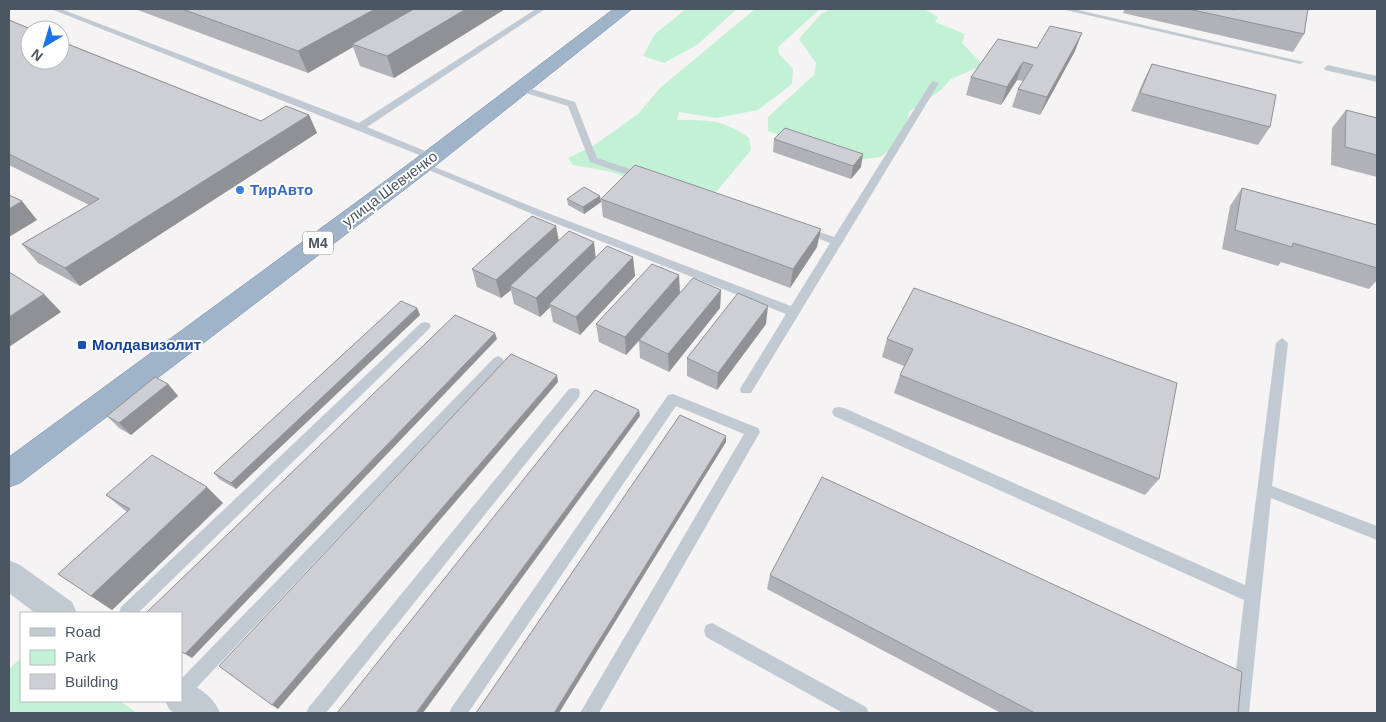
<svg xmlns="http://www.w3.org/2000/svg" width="1386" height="722" viewBox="0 0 1386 722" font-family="Helvetica,sans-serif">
<rect width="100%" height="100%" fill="#f5f3f3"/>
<g fill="#c3f1d5">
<polygon points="686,9 737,9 698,44 664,63 643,56 655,34"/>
<path d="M755 9H820L778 47 779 54 793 69 792 84 758 110 716 118 679 112 677 120C708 120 723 119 749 138L751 150 717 191 698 197 665 192 612 172 573 165 568 158 593 146 638 114 660 88Z"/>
<polygon points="831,9 924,9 938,17 935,22 965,34 962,43 983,65 951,79 940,91 910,111 903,132 893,146 881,157 858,160 768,131 768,117 814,75 816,63 799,39 821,14"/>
<polygon points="21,658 21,701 120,701 137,713 9,713 9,669"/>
</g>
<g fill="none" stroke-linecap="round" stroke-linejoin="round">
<defs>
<polygon id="trunk" points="614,9 632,9 430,170 20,483 9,487 9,457 414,160"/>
</defs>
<use href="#trunk" stroke="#7690ad" stroke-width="1"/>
<g fill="#c1cad2" fill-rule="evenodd">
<polygon points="51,9 61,9 359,123 536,9 545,9 367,127 435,155 437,157 432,160"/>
<polygon points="1061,9 1074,9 1304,62 1300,64"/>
<polygon points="1328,65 1377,76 1377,82 1325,70 1324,68"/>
<polygon points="932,81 939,83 751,393 741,393 740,389 786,314 537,216 417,165 419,163 425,163 545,212 791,306 830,243 799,231 798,229 803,226 834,237"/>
<polygon points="519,87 525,87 575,102 597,158 648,175 648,179 640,179 590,162 568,106 519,91"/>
<polygon points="425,322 429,323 431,326 429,329 138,613 119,613 121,607 421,323"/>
<polygon points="1282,338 1288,343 1272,486 1377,526 1377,540 1271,498 1249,713 1231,713 1244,600 834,416 832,412 834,408 839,407 844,408 1245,585 1276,343"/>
<polygon points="498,356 502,358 504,361 502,364 187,698 181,700 181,679 494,358"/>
<polygon points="574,388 579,389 580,393 579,397 326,713 306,713 309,707 569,389"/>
<polygon points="673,394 758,428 760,432 599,713 580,713 744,434 676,406 468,713 449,713 452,707 668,395"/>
<polygon points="712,623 866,707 869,713 843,713 706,637 704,631 706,625"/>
</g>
<g fill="#c1cad2" fill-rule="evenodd">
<polygon points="9,560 20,565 72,602 77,613 35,613 9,593"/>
<path d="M181 680C198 687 214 696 220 713H174L169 709 165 701H181Z"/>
</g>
<use href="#trunk" fill="#9fb4c9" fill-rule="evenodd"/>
</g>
<g fill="#b0b2b7">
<polygon points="135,9 505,9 394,78 360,66 353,47 308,73"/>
<polygon points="1125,9 1308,9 1304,34 1293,52 1123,13"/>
<polygon points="9,20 261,121 309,115 317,133 80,286 38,263 22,244 89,205 9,165"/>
<polygon points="1037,48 1075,51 1040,115 1012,107 1018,89 1023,81 1017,80 1001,105 966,95 971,77"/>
<polygon points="1152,64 1270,127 1258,145 1131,111 1143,82"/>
<polygon points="1346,110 1377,118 1377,177 1331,165 1332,128"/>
<polygon points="774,139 861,167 851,179 773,152"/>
<polygon points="1242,188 1377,225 1377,280 1369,289 1281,262 1278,266 1222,249 1230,206"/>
<polygon points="600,196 601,202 584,214 568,205 567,199"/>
<polygon points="601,199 817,247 790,288 603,217"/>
<polygon points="556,226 559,241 596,258 633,257 635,276 580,335 553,322 550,307 540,317 514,304 511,290 501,298 477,287 472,269"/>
<polygon points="914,288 1159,479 1145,495 894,393 900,375 904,366 882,357 887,339"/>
<polygon points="721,290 720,308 669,372 640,358 639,341 626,355 599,342 596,324 680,293"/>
<polygon points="417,308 420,315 236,489 219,479 214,473"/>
<polygon points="766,324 717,390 687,376 687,358"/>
<polygon points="168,384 178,396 131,435 119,428 107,416"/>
<polygon points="106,495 223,503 112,610 91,596 127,512"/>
<polygon points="770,575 1238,713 1001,713 767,589"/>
</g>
<g fill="#909195">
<polygon points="375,9 420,9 352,44 353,47 308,73 298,51"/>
<polygon points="466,9 505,9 394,78 387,56"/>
<polygon points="1082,33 1075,51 1040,115 1047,97"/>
<polygon points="1023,62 1017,80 1001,105 1007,87"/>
<polygon points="309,115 317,133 80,286 65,268"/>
<polygon points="863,154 861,167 851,179 853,166"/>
<polygon points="600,196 601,202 584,214 583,207"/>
<polygon points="22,201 37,220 9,237 9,209"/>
<polygon points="556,226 559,244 510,286 511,290 501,298 496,280"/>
<polygon points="821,229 817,247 790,288 793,269"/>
<polygon points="594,242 596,260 549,304 550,307 540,317 536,298"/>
<polygon points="633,257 635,276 580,335 576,317"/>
<polygon points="679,275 680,293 626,355 625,337"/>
<polygon points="721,290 720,308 669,372 668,354"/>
<polygon points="44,294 61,312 9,347 9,317"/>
<polygon points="768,306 766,324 717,390 718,373"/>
<polygon points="417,308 420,315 236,489 231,483"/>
<polygon points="495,333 497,339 192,658 185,654"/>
<polygon points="557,375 558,382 278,709 272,705"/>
<polygon points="168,384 178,396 131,435 119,423"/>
<polygon points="639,410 640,416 423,713 416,713"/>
<polygon points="726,436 726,442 559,713 554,713"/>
<polygon points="207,487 223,503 112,610 91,596"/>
</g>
<g fill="#cdcfd5" stroke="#909195">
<polygon points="182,9 375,9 298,51"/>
<polygon points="414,9 466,9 387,56 352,44"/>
<polygon points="1188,9 1229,9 1235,10 1235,9 1308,9 1304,34"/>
<polygon points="9,20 33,30 30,30 30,60 60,60 60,41 261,121 286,106 309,115 65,268 22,244 99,199 9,154"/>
<polygon points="1050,26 1082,33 1047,97 1018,89 1033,65 1023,62 1007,87 971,77 998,39 1037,48"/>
<polygon points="1152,64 1276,95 1270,127 1140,93"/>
<polygon points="1346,110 1377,118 1377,155 1345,147"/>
<polygon points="785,128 863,154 853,166 774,139"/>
<polygon points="635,165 821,229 793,269 601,199"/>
<polygon points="584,187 600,196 583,207 567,199"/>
<polygon points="1242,188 1377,225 1377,268 1293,243 1292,247 1235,230"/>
<polygon points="9,195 22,201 9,209"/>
<polygon points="532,216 556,226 496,280 472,269"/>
<polygon points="569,231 594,242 536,298 510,286"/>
<polygon points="607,246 633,257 576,317 549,304"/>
<polygon points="652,264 679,275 625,337 596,324"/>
<polygon points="9,272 44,294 9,317"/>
<polygon points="693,278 721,290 668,354 639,340"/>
<polygon points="914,288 1177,383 1159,479 900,375 913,349 887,339"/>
<polygon points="738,293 768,306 718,373 687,358"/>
<polygon points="401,301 417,308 231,483 214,473"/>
<polygon points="455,315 495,333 185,654 181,651 181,613 146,613"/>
<polygon points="511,354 557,375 272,705 219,666"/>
<polygon points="155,377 168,384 119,423 107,416"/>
<polygon points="595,390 639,410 416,713 337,713"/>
<polygon points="680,415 726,436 554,713 476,713"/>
<polygon points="152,455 207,487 91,596 58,574 130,509 106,495"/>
<polygon points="822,477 1242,672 1238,713 1035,713 770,575"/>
</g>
<circle fill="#3f7fe0" stroke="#fff" stroke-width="2" cx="240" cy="190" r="5"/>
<rect fill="#1a4fb4" stroke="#fff" stroke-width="2" x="77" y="340" width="10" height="10" rx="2.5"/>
<g text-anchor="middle" stroke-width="4" stroke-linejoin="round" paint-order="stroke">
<rect fill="#fff" stroke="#808990" stroke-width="1" x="303" y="231.5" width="30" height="23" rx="4"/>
<g font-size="14" font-weight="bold" fill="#4a5661">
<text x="318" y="248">M4</text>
</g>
<g font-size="15" fill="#4a5661" stroke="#fff">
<text transform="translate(390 189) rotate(-37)" y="5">улица Шевченко</text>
</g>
<g font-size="15" font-weight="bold" fill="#366cbe" stroke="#fff" text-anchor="start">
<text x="250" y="195">ТирАвто</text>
</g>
<g font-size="15" font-weight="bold" fill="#164399" stroke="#fff" text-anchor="start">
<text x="92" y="350">Молдавизолит</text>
</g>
</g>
<rect width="1386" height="722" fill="none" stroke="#4a5661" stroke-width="20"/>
<rect x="20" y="612" width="162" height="90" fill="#ffffff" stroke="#b7bbc0"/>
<rect x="30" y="628" width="25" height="8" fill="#c1cad2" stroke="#b7bbc0"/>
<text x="65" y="637" font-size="15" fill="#4a5661">Road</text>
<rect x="30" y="650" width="25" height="15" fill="#c3f1d5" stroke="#b7bbc0"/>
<text x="65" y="662" font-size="15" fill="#4a5661">Park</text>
<rect x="30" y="674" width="25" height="15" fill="#cdcfd5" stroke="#b7bbc0"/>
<text x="65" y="687" font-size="15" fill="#4a5661">Building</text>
<g transform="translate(45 45) rotate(218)"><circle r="24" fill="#ffffff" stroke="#b7bbc0"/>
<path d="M0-4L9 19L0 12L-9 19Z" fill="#1a73e8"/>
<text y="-8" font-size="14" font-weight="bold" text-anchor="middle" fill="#4a5661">N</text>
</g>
</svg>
